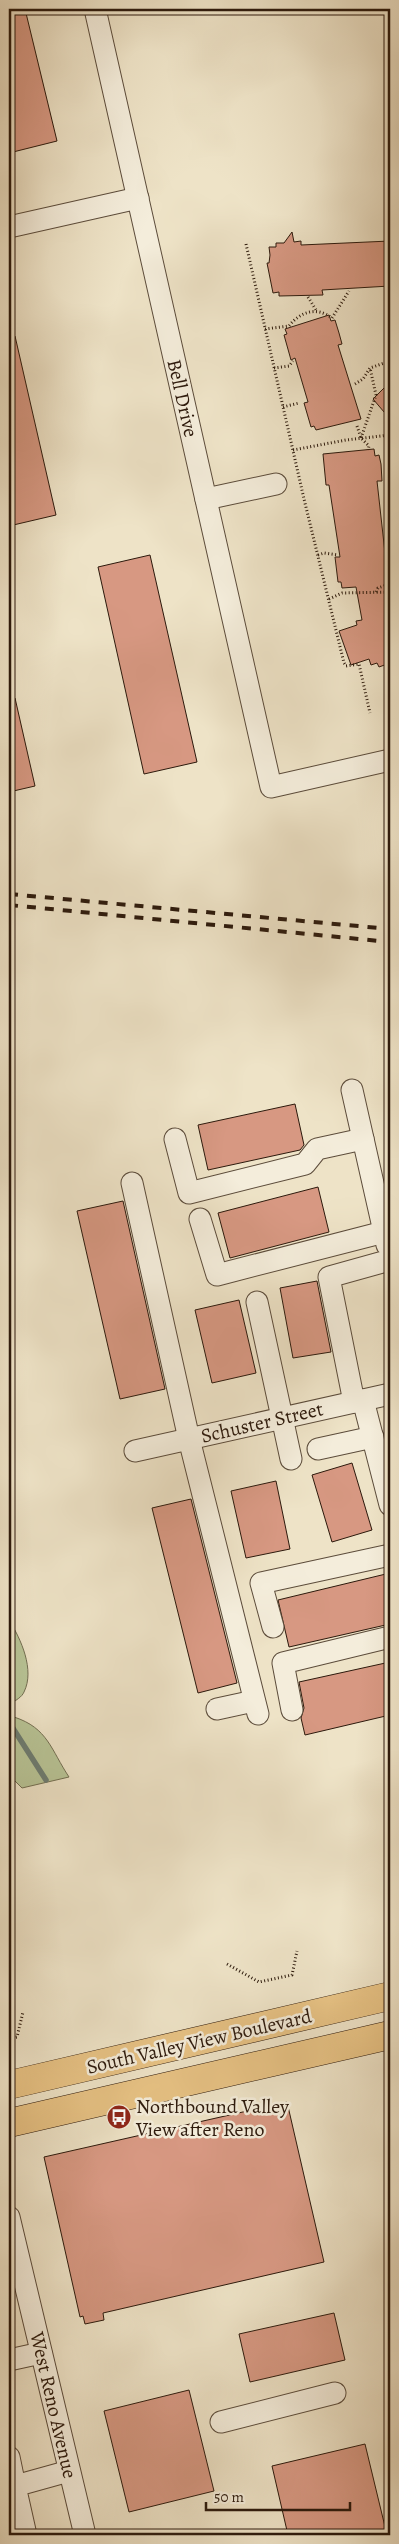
<svg xmlns="http://www.w3.org/2000/svg" width="399" height="2544" viewBox="0 0 399 2544" font-family="Alegreya,serif">
<rect width="100%" height="100%" fill="#eee3c7"/>
<filter id="stains"><feTurbulence type="fractalNoise" baseFrequency=".004" numOctaves="4"/><feColorMatrix values="0 0 0 0 .2 0 0 0 0 .09 0 0 0 0 .02 0 0 0 .5 -.17"/></filter>
<radialGradient id="worn" r=".72"><stop offset=".6" stop-color="#630" stop-opacity="0"/><stop offset="1" stop-color="#630" stop-opacity=".3"/></radialGradient>
<path fill="#b8c496" stroke="#726e51" d="M9 1620C21 1639 35 1670 24 1692 22 1697 16 1700 12 1703L14 1717C48 1728 51 1750 69 1777L22 1788 9 1775Z"/>
<g fill="none" stroke-linecap="round" stroke-linejoin="round">
<polyline stroke="#6d7c71" stroke-width="5.5" points="9,1722 46,1780"/>
</g>
<g fill="#d79882" stroke="#2c190c">
<polygon points="9,9 25,9 57,141 9,153"/>
<polygon points="292,232 294,242 301,241 301,245 390,241 390,286 322,290 323,295 279,296 279,292 273,293 267,263 269,263 270,255 269,247 276,247 276,243 284,243"/>
<polygon points="329,315 331,321 335,320 339,333 342,344 338,345 361,419 316,430 314,426 311,427 304,403 308,402 295,358 291,360 284,335 287,334 285,329"/>
<polygon points="15,336 56,515 9,526 9,337"/>
<polygon points="390,382 390,419 373,399"/>
<polygon points="374,449 375,456 379,455 381,464 382,481 377,481 385,553 389,552 390,565 390,578 387,578 390,603 390,663 379,667 377,663 371,665 369,659 351,665 339,631 357,625 356,621 362,620 356,587 342,588 341,582 338,582 335,557 340,557 329,485 326,485 323,454"/>
<polygon points="150,555 197,762 144,774 98,567"/>
<polygon points="15,698 35,786 9,792 9,699"/>
<polygon points="295,1104 304,1145 300,1150 208,1170 198,1125"/>
<polygon points="318,1187 329,1232 230,1258 218,1213"/>
<polygon points="123,1201 165,1389 120,1399 77,1211"/>
<polygon points="317,1281 331,1352 293,1358 280,1288"/>
<polygon points="239,1300 256,1373 212,1383 195,1310"/>
<polygon points="352,1463 372,1530 332,1542 312,1475"/>
<polygon points="276,1481 290,1549 246,1558 231,1491"/>
<polygon points="191,1499 237,1683 198,1693 152,1508"/>
<polygon points="390,1573 390,1624 289,1647 278,1600"/>
<polygon points="390,1662 390,1715 305,1735 301,1718 304,1708 299,1682"/>
<polygon points="287,2102 324,2262 103,2313 104,2320 85,2324 83,2316 80,2317 44,2157"/>
<polygon points="334,2313 345,2360 250,2382 239,2334"/>
<polygon points="189,2390 214,2491 129,2512 104,2411"/>
<polygon points="365,2444 387,2535 288,2535 272,2466"/>
</g>
<g fill="none" stroke-linecap="round" stroke-linejoin="round">
<defs>
<g id="minor">
<polyline points="95,9 271,787 390,760"/>
<polyline points="9,227 138,198"/>
<polyline points="206,499 276,484"/>
<polyline points="352,1090 387,1245"/>
<polyline points="175,1139 189,1193 305,1164 317,1149 363,1139"/>
<polyline points="132,1183 189,1439 258,1714"/>
<polyline points="200,1219 217,1275 384,1232"/>
<polyline points="257,1302 291,1459"/>
<polyline points="363,1400 390,1505"/>
<polyline points="354,1402 329,1277 390,1260"/>
<polyline points="318,1449 373,1437"/>
<polyline points="135,1451 390,1394"/>
<polyline points="273,1627 261,1583 390,1555"/>
<polyline points="217,1709 254,1701"/>
<polyline points="292,1710 283,1663 390,1637"/>
<polyline points="9,2217 85,2535"/>
<polyline points="9,2360 41,2353"/>
<polyline points="221,2422 335,2393"/>
<polyline points="9,2457 15,2486 9,2487"/>
<polyline points="26,2535 15,2486 69,2471"/>
</g>
<g id="major">
<polyline points="9,2085 390,1996"/>
<polyline points="9,2123 390,2035"/>
</g>
</defs>
<use href="#minor" stroke="#5c4c3b" stroke-width="23"/>
<use href="#major" stroke="#2c190c" stroke-width="29"/>
<g stroke="#2c190c" stroke-width="3" stroke-dasharray="1 2.5" stroke-linecap="butt">
<polyline points="246,244 304,499 344,663 346,666 359,664 370,713"/>
<polyline points="308,297 316,310"/>
<path d="M265 329 289 326C300 312 316 306 332 318L349 291"/>
<polyline points="274,368 289,366 293,361"/>
<polyline points="355,384 363,379 370,368 390,361"/>
<polyline points="283,407 299,403"/>
<polyline points="357,426 361,438 369,446 368,450"/>
<polyline points="361,438 376,395 370,368"/>
<polyline points="293,450 346,440 390,435"/>
<polyline points="385,486 390,490"/>
<polyline points="318,555 324,553 338,555"/>
<polyline points="376,592 378,588 387,585 390,581"/>
<polyline points="329,599 342,593 390,592"/>
<polyline points="227,1964 259,1982 292,1975 297,1951"/>
<polyline points="9,2039 17,2037 23,2012"/>
</g>
<use href="#minor" stroke="#f4eddb" stroke-width="21"/>
<use href="#major" stroke="#e7c284" stroke-width="28"/>
<g stroke="#2c190c" stroke-width="4" stroke-dasharray="9 9" stroke-linecap="butt">
<polyline points="9,894 390,929"/>
<polyline points="9,905 390,942"/>
</g>
</g>
<defs>
<symbol id="bus-disc" viewBox="-11 -11 22 22"><circle r="9.5" fill="#8f2418" stroke="#f4eddb"/><path d="M-5-6H5V4H4V6H2V4H-2V6H-4V4H-5ZM-3.5-4V0h7V-4ZM-3.5 1.2v1.5H-2V1.2ZM2 1.2v1.5H3.5V1.2Z" fill="#fff"/></symbol>
</defs>
<g fill-rule="evenodd">
<use href="#bus-disc" x="105" y="2103" width="28" height="28"/>
</g>
<g text-anchor="middle" stroke-width="5" stroke-linejoin="round" paint-order="stroke">
<g font-size="20" fill="#2c190c" stroke="#f4eddb">
<text transform="translate(183 398) rotate(77)" y="7">Bell Drive</text>
<text transform="translate(262 1422) rotate(-13)" y="7">Schuster Street</text>
<text transform="translate(199 2041) rotate(-13)" y="7">South Valley View Boulevard</text>
<text transform="translate(54 2405) rotate(77)" y="7">West Reno Avenue</text>
</g>
<g font-size="20" fill="#2c190c" stroke="#f4eddb" text-anchor="start">
<text x="136" y="2113">Northbound Valley<tspan x="136" dy="23">View after Reno</tspan></text>
</g>
</g>
<rect width="399" height="2544" fill="none" stroke="#eee3c7" stroke-width="30"/>
<rect x="10" y="10" width="379" height="2524" fill="none" stroke="#2c190c" stroke-width="2.5"/>
<rect x="15" y="15" width="369" height="2514" fill="none" stroke="#2c190c"/>
<path d="M206 2502v8h144v-8" fill="none" stroke="#2c190c" stroke-width="2.5"/>
<text x="214" y="2502" font-size="15" fill="#2c190c" stroke="#f4eddb" stroke-width="4" paint-order="stroke">50 m</text>
<rect width="100%" height="100%" filter="url(#stains)"/>
<rect width="100%" height="100%" fill="url(#worn)"/>
</svg>
